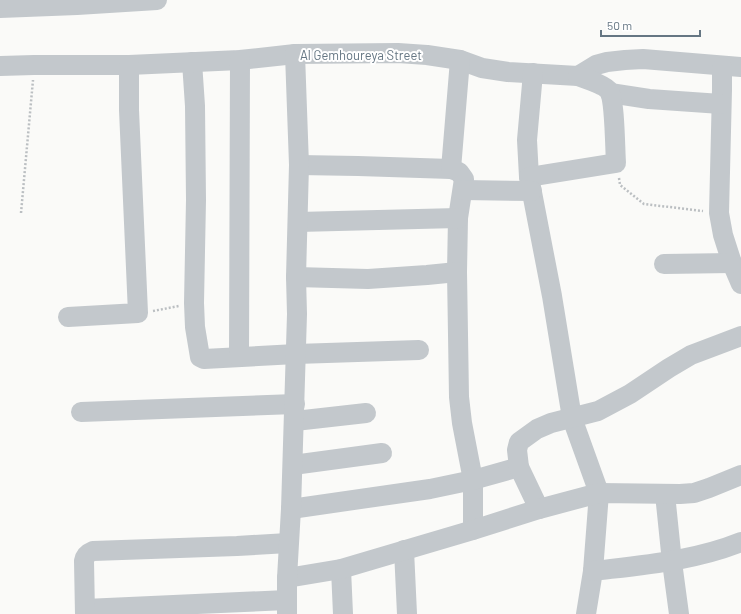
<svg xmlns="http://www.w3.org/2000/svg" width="741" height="614" viewBox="0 0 741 614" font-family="Barlow,sans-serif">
<rect width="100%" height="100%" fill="#fafaf8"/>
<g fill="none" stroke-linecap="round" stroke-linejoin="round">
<g stroke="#bbbfc2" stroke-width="2.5" stroke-dasharray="2 2" stroke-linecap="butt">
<polyline points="619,178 620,185 644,204 703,211"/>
<polyline points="21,213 33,80"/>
<polyline points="153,311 179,306"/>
</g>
<g stroke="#c3c8cc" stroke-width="20">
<polyline points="0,8 77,5 157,0"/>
<polyline points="192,62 195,106 196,200 194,303 195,327 200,357 204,359 296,354 419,350"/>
<polyline points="0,66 34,65 129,65 240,60 295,54 398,53 427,55 460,60 482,68 508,72 578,76 596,65 607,62 625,60 643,59 741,67"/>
<polyline points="722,67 722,90 719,213 723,235 732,263 741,284"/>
<polyline points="533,73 527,140 529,177 552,296 572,418 599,493 593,571 586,614"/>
<polyline points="610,93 649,99 721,104"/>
<polyline points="299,165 358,166 451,169 459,172 464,179 458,218 457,272 459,397 462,423 473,480 473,530"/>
<polyline points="451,169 460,60"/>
<path d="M529 177 616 163C615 150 615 100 609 91 605 85 586 79 578 76"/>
<polyline points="463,190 532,191"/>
<polyline points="298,222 458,218"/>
<polyline points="664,264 732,263"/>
<polyline points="296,277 368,279 427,275 457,272"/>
<polyline points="68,317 138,313 129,110 129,65"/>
<polyline points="239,357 240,60"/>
<polyline points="81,412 295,404"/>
<polyline points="295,421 366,413"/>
<polyline points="293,465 382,453"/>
<polyline points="665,494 672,562 679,614"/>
<polyline points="291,509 430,489 473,480 519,467"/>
<polyline points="539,509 519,467 517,450 519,442 537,429 551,423 598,411 630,394 669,368 691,355 741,336"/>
<polyline points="404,550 407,614"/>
<polyline points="341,569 343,614"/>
<path d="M593 571C643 565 694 561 741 542"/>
<polyline points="287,578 341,569 473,530 539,509 599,493 680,494 694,493 709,488 741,475"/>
<polyline points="85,609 287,600"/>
<path d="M85 614 84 561C85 555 88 553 93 551L237 546 288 543"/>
<polyline points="287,614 287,578 291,509 297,314 296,277 299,165 295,54"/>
</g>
</g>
<g text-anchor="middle" stroke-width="4" stroke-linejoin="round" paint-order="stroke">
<g font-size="13" fill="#657683" stroke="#fff">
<text x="361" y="60">Al Gemhoureya Street</text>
</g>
</g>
<path d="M601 30v6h99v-6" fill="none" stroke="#657683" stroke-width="2"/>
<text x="607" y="30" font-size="12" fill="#657683" stroke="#ffffff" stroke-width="3" paint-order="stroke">50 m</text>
</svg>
